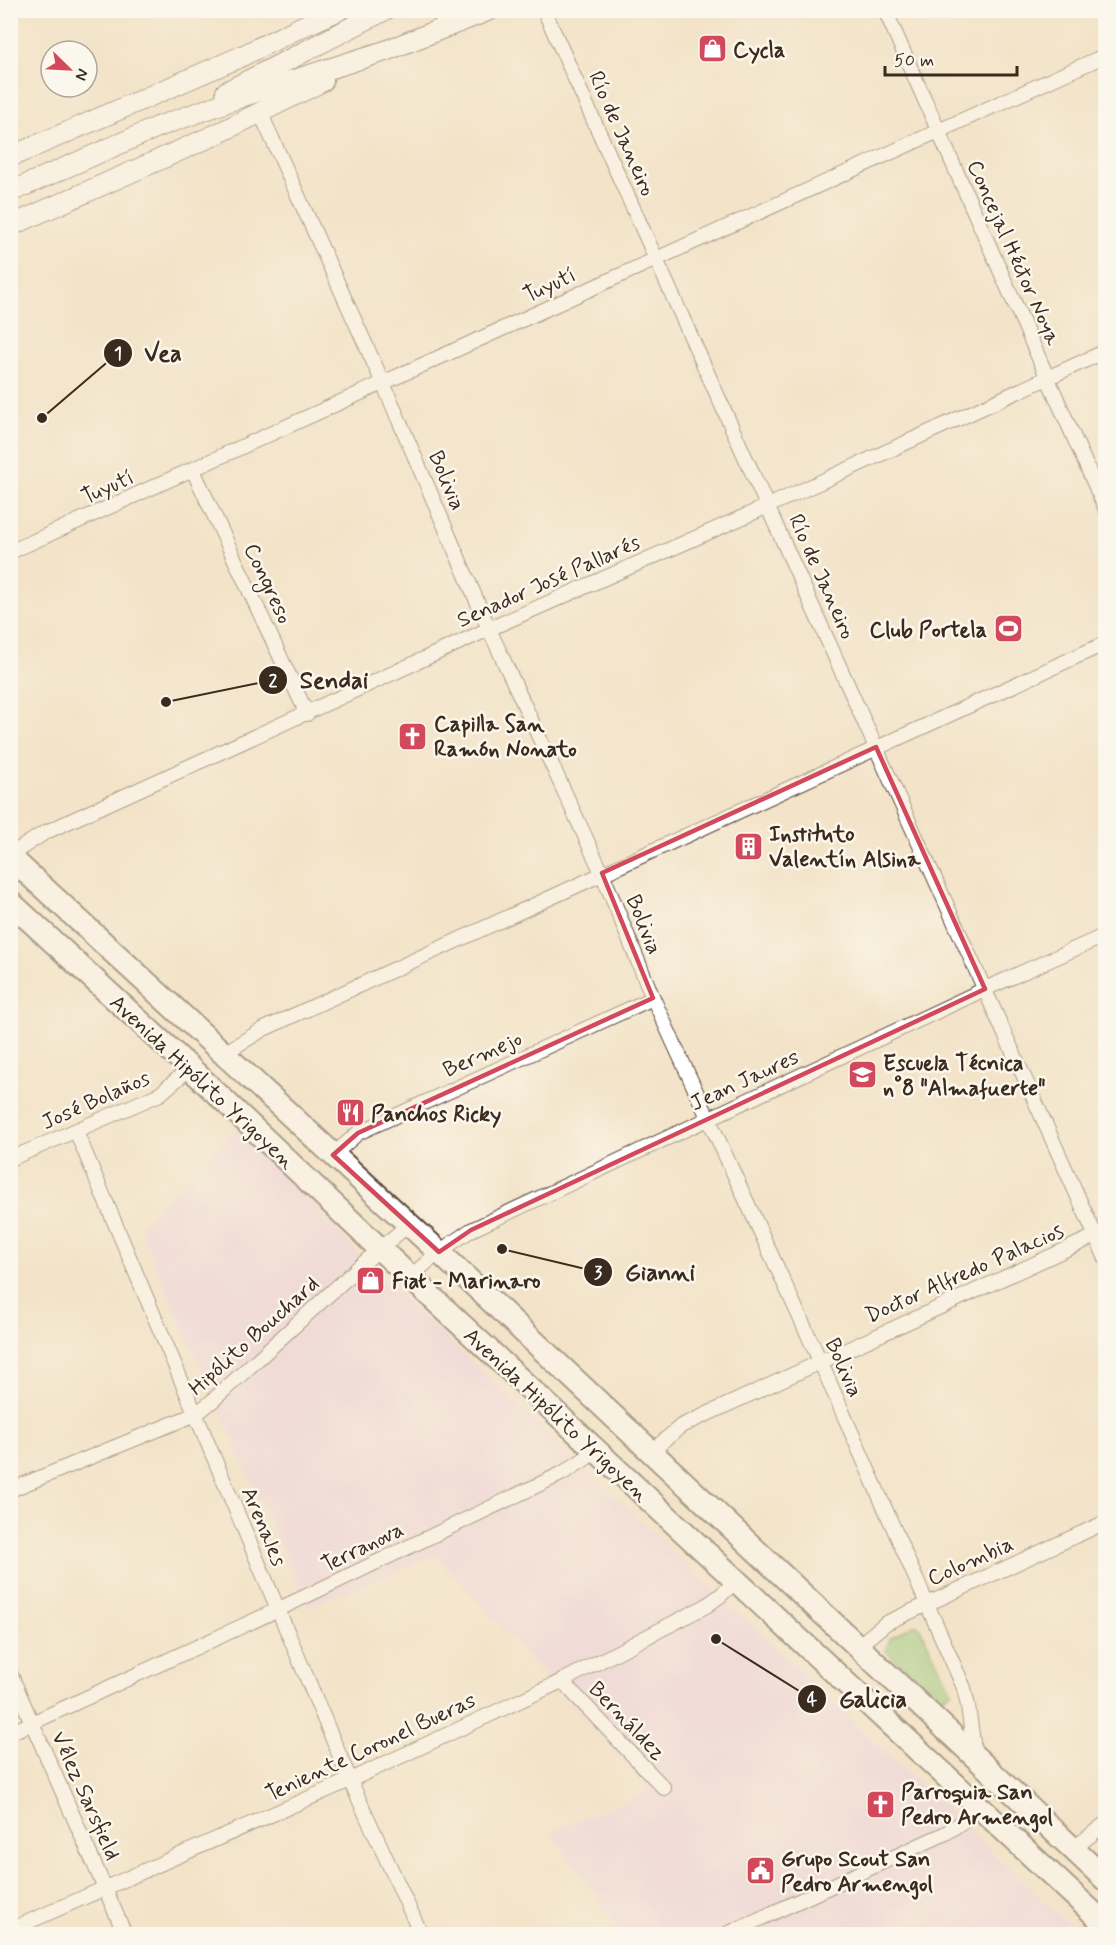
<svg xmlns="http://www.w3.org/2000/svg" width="1116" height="1945" viewBox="0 0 1116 1945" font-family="Mynerve,sans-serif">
<rect width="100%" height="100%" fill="#fbf7ec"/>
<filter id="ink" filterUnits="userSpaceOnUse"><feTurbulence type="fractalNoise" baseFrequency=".0167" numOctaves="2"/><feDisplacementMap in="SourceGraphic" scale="12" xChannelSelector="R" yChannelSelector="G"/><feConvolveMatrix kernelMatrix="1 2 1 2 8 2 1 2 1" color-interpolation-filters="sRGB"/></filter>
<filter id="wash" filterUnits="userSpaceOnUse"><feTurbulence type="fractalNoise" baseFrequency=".008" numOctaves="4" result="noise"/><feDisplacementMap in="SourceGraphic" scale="24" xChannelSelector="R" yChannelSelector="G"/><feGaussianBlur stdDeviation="1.35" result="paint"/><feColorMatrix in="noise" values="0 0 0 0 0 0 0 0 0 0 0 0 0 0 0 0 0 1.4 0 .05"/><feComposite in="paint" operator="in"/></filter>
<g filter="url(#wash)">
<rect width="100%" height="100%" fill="#f3e4c9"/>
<polygon fill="#eed0e8" points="241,1123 368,1264 1079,1934 622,1934 551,1831 650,1791 436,1556 307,1607 139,1227"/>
<polygon fill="#93c97a" stroke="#677a4c" stroke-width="1.5" points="915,1624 919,1626 952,1692 938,1699 886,1651 890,1638"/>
</g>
<g filter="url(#ink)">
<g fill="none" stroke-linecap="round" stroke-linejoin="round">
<defs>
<g id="street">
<polyline points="544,10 1106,1259"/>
<polyline points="885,10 1106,510"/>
<polyline points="260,112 383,383 489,629 602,873 653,998 820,1361 964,1688 968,1706 975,1757"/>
<polyline points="10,137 17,154"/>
<polyline points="193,470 307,714"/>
<polyline points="10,552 1106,55"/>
<polyline points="10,855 44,833 489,629 768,506 1106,351"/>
<polyline points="224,1053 264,1029 1106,643"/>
<polyline points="76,1131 350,1780 421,1934"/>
<polyline points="333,1155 358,1133 653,998"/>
<polyline points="10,1159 160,1094 190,1068"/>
<polyline points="410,1277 439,1252 471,1230 985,989 1106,935"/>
<polyline points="651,1452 681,1426 1106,1231"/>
<polyline points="10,1490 196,1414 211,1402 360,1266 408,1225"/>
<polyline points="858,1646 886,1623 1106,1522"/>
<polyline points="10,1673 125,1934"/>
<polyline points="562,1681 664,1788"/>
<polyline points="10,1733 277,1610 563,1473 597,1451"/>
<polyline points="1073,1849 1106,1823"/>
<polyline points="10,1930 350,1780 562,1681 706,1606 721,1595 736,1581"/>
<polyline points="727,1934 946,1833 962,1822 978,1806"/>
</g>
<g id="secondary">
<polyline points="226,92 385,10"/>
<polyline points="10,157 240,57 301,27 339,10"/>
<polyline points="10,192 160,126 244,96 385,51 490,10"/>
<polyline points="10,226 217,134 323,81"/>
</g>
<g id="primary">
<polyline points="10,857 439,1252 1106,1880"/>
<polyline points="10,902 190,1068 381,1250 1106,1925"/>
</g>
</defs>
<use href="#street" stroke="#574638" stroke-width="16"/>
<use href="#secondary" stroke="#574638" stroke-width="22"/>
<use href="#primary" stroke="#574638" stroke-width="26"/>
<use href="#street" stroke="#fff" stroke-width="14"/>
<use href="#secondary" stroke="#fff" stroke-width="20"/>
<use href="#primary" stroke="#fff" stroke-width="22"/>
</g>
</g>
<path d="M0 0H1116V1945H0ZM876 747 985 989 471 1230 439 1252 333 1155 358 1133 653 998 602 873Z" fill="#f3e4c9" fill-opacity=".55" fill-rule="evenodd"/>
<path fill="none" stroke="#d1495b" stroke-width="4.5" stroke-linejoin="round" d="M876 747 985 989 471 1230 439 1252 333 1155 358 1133 653 998 602 873Z"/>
<defs>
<symbol id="shop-square" viewBox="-11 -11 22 22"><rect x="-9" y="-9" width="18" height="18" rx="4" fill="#d1495b" stroke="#fbf7ec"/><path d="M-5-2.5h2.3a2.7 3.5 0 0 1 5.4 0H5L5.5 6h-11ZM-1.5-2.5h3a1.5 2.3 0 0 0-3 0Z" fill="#fff"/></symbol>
<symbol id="stadium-square" viewBox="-11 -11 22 22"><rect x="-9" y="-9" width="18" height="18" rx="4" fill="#d1495b" stroke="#fbf7ec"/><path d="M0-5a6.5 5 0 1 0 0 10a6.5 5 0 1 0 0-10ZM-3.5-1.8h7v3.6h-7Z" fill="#fff"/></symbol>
<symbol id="church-square" viewBox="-11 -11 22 22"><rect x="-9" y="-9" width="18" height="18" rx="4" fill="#d1495b" stroke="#fbf7ec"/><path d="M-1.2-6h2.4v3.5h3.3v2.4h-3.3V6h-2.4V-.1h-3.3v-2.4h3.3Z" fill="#fff"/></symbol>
<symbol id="building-square" viewBox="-11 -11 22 22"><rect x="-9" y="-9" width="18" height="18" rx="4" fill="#d1495b" stroke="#fbf7ec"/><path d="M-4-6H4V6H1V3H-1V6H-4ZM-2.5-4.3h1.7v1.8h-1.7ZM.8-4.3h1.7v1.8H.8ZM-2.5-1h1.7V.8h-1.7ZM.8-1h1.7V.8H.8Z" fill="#fff"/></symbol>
<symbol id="school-square" viewBox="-11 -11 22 22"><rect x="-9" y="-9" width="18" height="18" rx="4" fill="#d1495b" stroke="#fbf7ec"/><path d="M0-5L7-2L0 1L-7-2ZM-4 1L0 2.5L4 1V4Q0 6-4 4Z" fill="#fff"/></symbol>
<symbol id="restaurant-square" viewBox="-11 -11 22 22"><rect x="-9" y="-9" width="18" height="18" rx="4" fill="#d1495b" stroke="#fbf7ec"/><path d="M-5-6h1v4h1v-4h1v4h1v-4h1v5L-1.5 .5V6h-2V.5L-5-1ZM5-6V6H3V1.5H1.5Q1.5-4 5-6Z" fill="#fff"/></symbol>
<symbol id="civic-square" viewBox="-11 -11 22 22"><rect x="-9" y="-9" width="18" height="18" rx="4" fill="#d1495b" stroke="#fbf7ec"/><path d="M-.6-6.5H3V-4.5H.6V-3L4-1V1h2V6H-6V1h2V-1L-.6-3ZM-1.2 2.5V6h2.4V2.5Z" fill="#fff"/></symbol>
</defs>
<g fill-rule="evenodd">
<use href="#shop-square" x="696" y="32" width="33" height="33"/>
<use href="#stadium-square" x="992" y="612" width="33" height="33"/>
<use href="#church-square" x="396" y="720" width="33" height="33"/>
<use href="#building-square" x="732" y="830" width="33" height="33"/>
<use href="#school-square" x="846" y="1058" width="33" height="33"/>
<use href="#restaurant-square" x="334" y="1096" width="33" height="33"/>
<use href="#shop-square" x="354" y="1264" width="33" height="33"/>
<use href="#church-square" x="864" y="1788" width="33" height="33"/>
<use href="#civic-square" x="744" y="1854" width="33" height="33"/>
</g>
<g text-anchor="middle" stroke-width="5" stroke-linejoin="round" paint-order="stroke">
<g font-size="22" font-weight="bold" fill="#3b2a1e" stroke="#fbf7ec" text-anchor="start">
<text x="733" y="57">Cycla</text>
<text x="987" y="637" text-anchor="end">Club Portela</text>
<text x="434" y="731">Capilla San<tspan x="434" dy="25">Ramón Nonato</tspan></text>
<text x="769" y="841">Instituto<tspan x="769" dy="25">Valentín Alsina</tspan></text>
<text x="883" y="1070">Escuela Técnica<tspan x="883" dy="25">n°8 "Almafuerte"</tspan></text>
<text x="371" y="1121">Panchos Ricky</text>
<text x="392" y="1288">Fiat - Marinaro</text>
<text x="901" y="1799">Parroquia San<tspan x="901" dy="25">Pedro Armengol</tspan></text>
<text x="781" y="1866">Grupo Scout San<tspan x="781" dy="25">Pedro Armengol</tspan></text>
</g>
<g font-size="22" fill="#3b2a1e" stroke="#fbf7ec">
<text transform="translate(623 133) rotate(66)" y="8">Río de Janeiro</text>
<text transform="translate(1015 252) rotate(66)" y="8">Concejal Héctor Noya</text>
<text transform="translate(549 284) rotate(-25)" y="8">Tuyutí</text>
<text transform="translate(448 480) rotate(67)" y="8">Bolivia</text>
<text transform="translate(107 486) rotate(-24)" y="8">Tuyutí</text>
<text transform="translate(823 576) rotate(66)" y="8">Río de Janeiro</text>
<text transform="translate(548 580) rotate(-24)" y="8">Senador José Pallarés</text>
<text transform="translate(269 583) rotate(65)" y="8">Congreso</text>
<text transform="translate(645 924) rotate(68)" y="8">Bolivia</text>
<text transform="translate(482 1053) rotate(-24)" y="8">Bermejo</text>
<text transform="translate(744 1079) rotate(-25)" y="8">Jean Jaures</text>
<text transform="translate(203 1081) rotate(43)" y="8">Avenida Hipólito Yrigoyen</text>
<text transform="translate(95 1099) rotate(-24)" y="8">José Bolaños</text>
<text transform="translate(964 1272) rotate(-24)" y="8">Doctor Alfredo Palacios</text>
<text transform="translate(253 1335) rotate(-42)" y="8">Hipólito Bouchard</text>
<text transform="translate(845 1367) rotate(66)" y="8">Bolivia</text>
<text transform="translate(557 1414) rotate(43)" y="8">Avenida Hipólito Yrigoyen</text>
<text transform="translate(265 1526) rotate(67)" y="8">Arenales</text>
<text transform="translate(362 1546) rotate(-26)" y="8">Terranova</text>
<text transform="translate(970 1560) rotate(-24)" y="8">Colombia</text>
<text transform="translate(628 1720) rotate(46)" y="8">Bernáldez</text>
<text transform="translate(370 1746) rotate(-25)" y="8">Teniente Coronel Bueras</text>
<text transform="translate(87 1795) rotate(66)" y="8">Vélez Sarsfield</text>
</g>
</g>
<path fill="none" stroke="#3b2a1e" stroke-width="2" d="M42 418L118 353M166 702L273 680M502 1249L598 1272M716 1639L812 1699"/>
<g fill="#3b2a1e" stroke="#fbf7ec" stroke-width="2">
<circle cx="42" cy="418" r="6"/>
<circle cx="166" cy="702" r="6"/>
<circle cx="502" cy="1249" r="6"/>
<circle cx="716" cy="1639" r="6"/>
<circle cx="118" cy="353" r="15"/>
<circle cx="273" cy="680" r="15"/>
<circle cx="598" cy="1272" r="15"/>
<circle cx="812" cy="1699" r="15"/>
</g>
<g font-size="18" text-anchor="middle" font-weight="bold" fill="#fff">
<text x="118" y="359">1</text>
<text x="273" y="686">2</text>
<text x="598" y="1278">3</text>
<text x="812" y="1705">4</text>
</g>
<g font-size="24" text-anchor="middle" font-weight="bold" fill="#3b2a1e" stroke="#fbf7ec" stroke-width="5" stroke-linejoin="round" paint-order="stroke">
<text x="163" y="361">Vea</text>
<text x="334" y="688">Sendai</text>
<text x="660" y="1280">Gianni</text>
<text x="873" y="1707">Galicia</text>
</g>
<rect width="1116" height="1945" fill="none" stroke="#fbf7ec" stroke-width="36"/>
<g transform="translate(69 69) rotate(114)"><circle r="28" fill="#fbf7ec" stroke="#aea59a" stroke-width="1.5"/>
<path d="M0-4.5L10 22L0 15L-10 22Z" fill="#d1495b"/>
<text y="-9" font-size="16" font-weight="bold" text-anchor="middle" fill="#3b2a1e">N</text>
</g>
<path d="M885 66v9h132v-9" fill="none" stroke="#3b2a1e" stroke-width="3"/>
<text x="894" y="66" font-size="18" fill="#3b2a1e" stroke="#fbf7ec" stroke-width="4.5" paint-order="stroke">50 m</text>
</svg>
